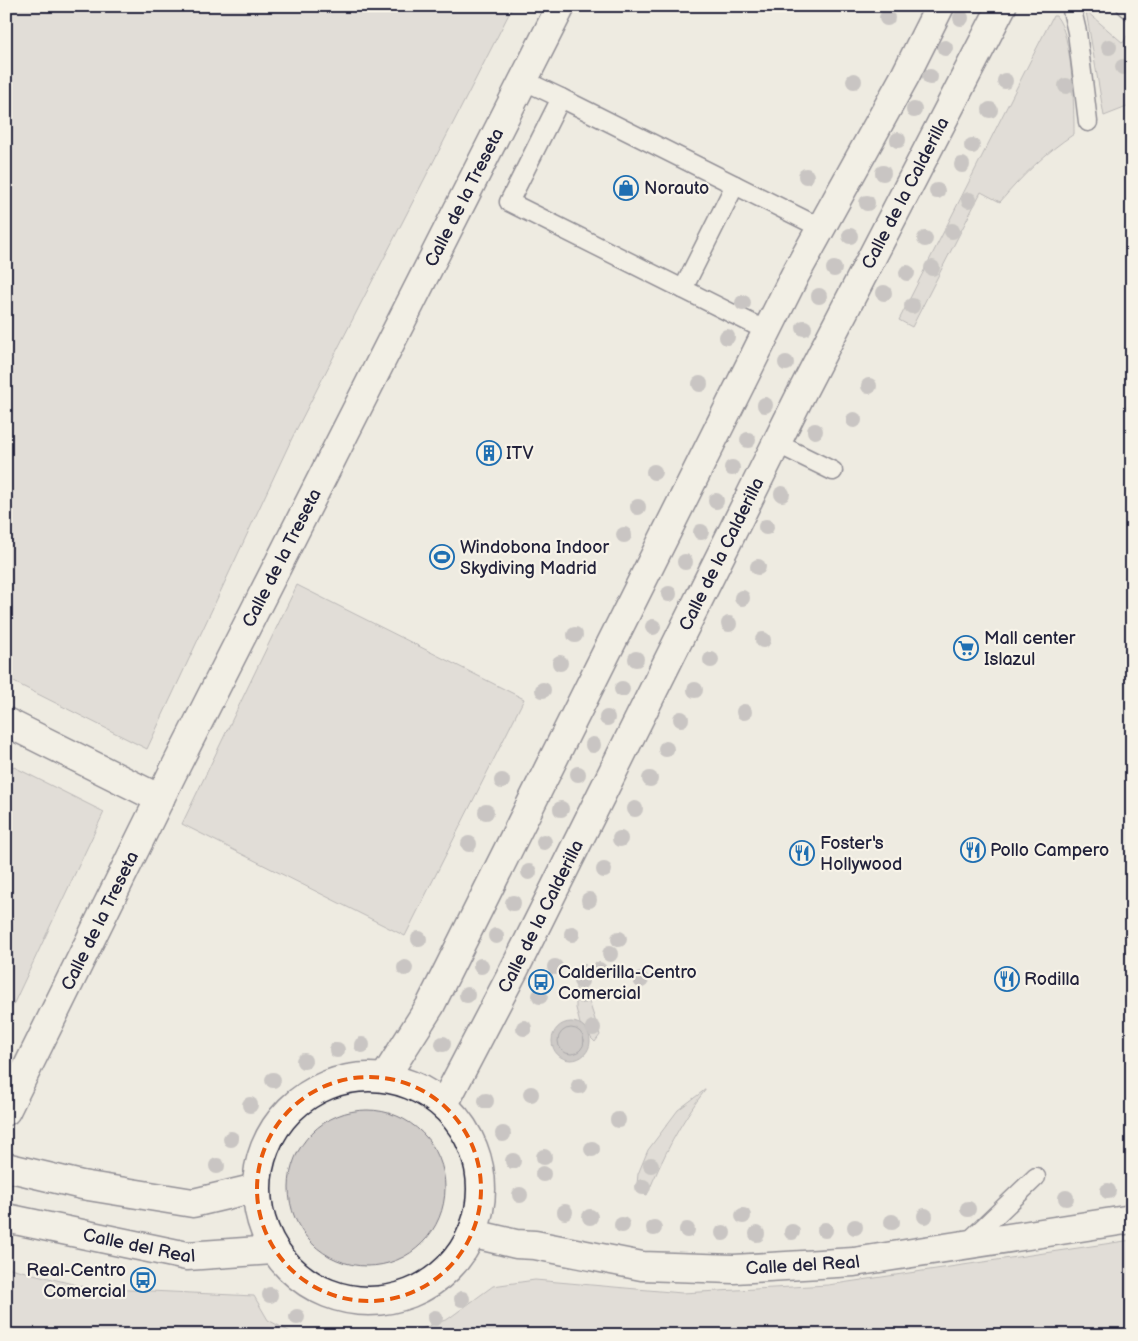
<svg xmlns="http://www.w3.org/2000/svg" width="1138" height="1341" viewBox="0 0 1138 1341" font-family="'Balsamiq Sans',sans-serif">
<rect width="100%" height="100%" fill="#eeebe1"/>
<filter id="ink" filterUnits="userSpaceOnUse"><feTurbulence type="fractalNoise" baseFrequency=".02" numOctaves="2"/><feDisplacementMap in="SourceGraphic" scale="10" xChannelSelector="R" yChannelSelector="G"/><feConvolveMatrix kernelMatrix="1 2 1 2 8 2 1 2 1" color-interpolation-filters="sRGB"/></filter>
<g filter="url(#ink)">
<g fill="#d1cdc9" stroke="#7a7882">
<polygon points="6,6 513,6 292,438 147,749 6,678"/>
<polygon points="1086,11 1123,43 1132,27 1132,105 1104,116"/>
<path d="M1053 16H1056C1073 35 1074 107 1074 134 1046 152 1022 176 1000 202L981 192 912 327 899 320Z"/>
<polygon points="297,585 524,699 405,936 182,824"/>
<polygon points="6,763 104,812 6,1020"/>
<polygon points="585,964 584,986 600,1035 595,1042 591,1038 588,1030 580,1024 576,1008 576,985"/>
<path d="M706 1089C680 1122 663 1157 647 1195L638 1192 637 1184 638 1174 648 1150 678 1110Z"/>
<circle cx="367" cy="1188" r="78"/>
<polygon points="1132,1240 1132,1335 405,1335 448,1319 493,1286 535,1280 682,1293 828,1285"/>
<polygon points="6,1267 88,1288 254,1296 268,1320 296,1335 6,1335"/>
</g>
<circle fill="#a6a3a6" stroke="#716f7b" cx="571" cy="1041" r="19"/>
<g fill="none" stroke-linecap="round" stroke-linejoin="round">
<circle stroke="#575666" stroke-width="1" cx="571" cy="1041" r="13"/>
<defs>
<g id="lane">
<polyline points="1071,6 1077,32 1088,122"/>
<polyline points="1126,6 1132,11"/>
<polyline points="523,80 561,98"/>
<polyline points="683,289 735,185"/>
<polyline points="767,331 509,202 561,98 821,228"/>
<polyline points="776,443 833,471"/>
<polyline points="966,1244 1036,1177"/>
</g>
<g id="street">
<polyline points="6,722 160,799"/>
<path id="s1" d="M6 1111 172 774 561 6"/>
</g>
<g id="secondary">
<polyline points="385,1077 430,1006 795,275 905,76 940,6"/>
<circle cx="369" cy="1189" r="112"/>
<path id="s2" d="M444 1104 514 970 800 396 1002 6"/>
<polyline points="6,1167 82,1185 193,1203 256,1188"/>
<path id="s3" d="M6 1218 187 1256 273 1250"/>
<path id="s4" d="M474 1234 516 1244 535 1245 642 1266 734 1269 854 1262 1132 1219"/>
</g>
</defs>
<use href="#lane" stroke="#22223b" stroke-width="21"/>
<use href="#street" stroke="#22223b" stroke-width="31"/>
<use href="#secondary" stroke="#22223b" stroke-width="31"/>
<use href="#lane" stroke="#f7f3e8" stroke-width="18"/>
<use href="#street" stroke="#f7f3e8" stroke-width="28"/>
<use href="#secondary" stroke="#f7f3e8" stroke-width="28"/>
</g>
<g fill="#9b989d">
<circle cx="887" cy="18" r="8"/>
<circle cx="961" cy="18" r="8"/>
<circle cx="1109" cy="47" r="8"/>
<circle cx="945" cy="48" r="8"/>
<circle cx="1123" cy="67" r="8"/>
<circle cx="930" cy="77" r="8"/>
<circle cx="854" cy="81" r="8"/>
<circle cx="1005" cy="81" r="8"/>
<circle cx="1066" cy="86" r="8"/>
<circle cx="914" cy="110" r="8"/>
<circle cx="990" cy="110" r="8"/>
<circle cx="898" cy="140" r="8"/>
<circle cx="972" cy="146" r="8"/>
<circle cx="962" cy="165" r="8"/>
<circle cx="883" cy="173" r="8"/>
<circle cx="806" cy="176" r="8"/>
<circle cx="937" cy="191" r="8"/>
<circle cx="969" cy="200" r="8"/>
<circle cx="867" cy="203" r="8"/>
<circle cx="952" cy="231" r="8"/>
<circle cx="850" cy="236" r="8"/>
<circle cx="925" cy="239" r="8"/>
<circle cx="932" cy="268" r="8"/>
<circle cx="834" cy="269" r="8"/>
<circle cx="907" cy="273" r="8"/>
<circle cx="884" cy="293" r="8"/>
<circle cx="819" cy="296" r="8"/>
<circle cx="743" cy="303" r="8"/>
<circle cx="912" cy="306" r="8"/>
<circle cx="804" cy="328" r="8"/>
<circle cx="727" cy="337" r="8"/>
<circle cx="786" cy="363" r="8"/>
<circle cx="700" cy="384" r="8"/>
<circle cx="869" cy="386" r="8"/>
<circle cx="765" cy="405" r="8"/>
<circle cx="854" cy="420" r="8"/>
<circle cx="815" cy="431" r="8"/>
<circle cx="748" cy="440" r="8"/>
<circle cx="732" cy="468" r="8"/>
<circle cx="654" cy="472" r="8"/>
<circle cx="782" cy="494" r="8"/>
<circle cx="716" cy="501" r="8"/>
<circle cx="638" cy="507" r="8"/>
<circle cx="766" cy="527" r="8"/>
<circle cx="701" cy="532" r="8"/>
<circle cx="624" cy="535" r="8"/>
<circle cx="685" cy="562" r="8"/>
<circle cx="758" cy="567" r="8"/>
<circle cx="669" cy="594" r="8"/>
<circle cx="742" cy="598" r="8"/>
<circle cx="729" cy="624" r="8"/>
<circle cx="653" cy="627" r="8"/>
<circle cx="575" cy="635" r="8"/>
<circle cx="763" cy="640" r="8"/>
<circle cx="636" cy="659" r="8"/>
<circle cx="711" cy="660" r="8"/>
<circle cx="560" cy="663" r="8"/>
<circle cx="622" cy="689" r="8"/>
<circle cx="543" cy="690" r="8"/>
<circle cx="695" cy="690" r="8"/>
<circle cx="744" cy="712" r="8"/>
<circle cx="607" cy="718" r="8"/>
<circle cx="681" cy="719" r="8"/>
<circle cx="593" cy="745" r="8"/>
<circle cx="666" cy="749" r="8"/>
<circle cx="578" cy="774" r="8"/>
<circle cx="650" cy="779" r="8"/>
<circle cx="502" cy="781" r="8"/>
<circle cx="561" cy="809" r="8"/>
<circle cx="635" cy="809" r="8"/>
<circle cx="486" cy="812" r="8"/>
<circle cx="620" cy="839" r="8"/>
<circle cx="544" cy="842" r="8"/>
<circle cx="469" cy="844" r="8"/>
<circle cx="604" cy="870" r="8"/>
<circle cx="529" cy="872" r="8"/>
<circle cx="589" cy="900" r="8"/>
<circle cx="513" cy="903" r="8"/>
<circle cx="572" cy="934" r="8"/>
<circle cx="496" cy="936" r="8"/>
<circle cx="419" cy="939" r="8"/>
<circle cx="619" cy="939" r="8"/>
<circle cx="610" cy="954" r="8"/>
<circle cx="481" cy="966" r="8"/>
<circle cx="555" cy="967" r="8"/>
<circle cx="405" cy="968" r="8"/>
<circle cx="599" cy="970" r="8"/>
<circle cx="641" cy="980" r="8"/>
<circle cx="581" cy="981" r="8"/>
<circle cx="467" cy="995" r="8"/>
<circle cx="540" cy="996" r="8"/>
<circle cx="583" cy="996" r="8"/>
<circle cx="524" cy="1028" r="8"/>
<circle cx="593" cy="1028" r="8"/>
<circle cx="443" cy="1044" r="8"/>
<circle cx="362" cy="1045" r="8"/>
<circle cx="337" cy="1050" r="8"/>
<circle cx="304" cy="1061" r="8"/>
<circle cx="273" cy="1080" r="8"/>
<circle cx="579" cy="1086" r="8"/>
<circle cx="531" cy="1094" r="8"/>
<circle cx="486" cy="1101" r="8"/>
<circle cx="250" cy="1105" r="8"/>
<circle cx="618" cy="1120" r="8"/>
<circle cx="503" cy="1134" r="8"/>
<circle cx="231" cy="1139" r="8"/>
<circle cx="592" cy="1149" r="8"/>
<circle cx="544" cy="1157" r="8"/>
<circle cx="513" cy="1161" r="8"/>
<circle cx="651" cy="1165" r="8"/>
<circle cx="217" cy="1166" r="8"/>
<circle cx="543" cy="1174" r="8"/>
<circle cx="643" cy="1187" r="8"/>
<circle cx="1108" cy="1191" r="8"/>
<circle cx="520" cy="1195" r="8"/>
<circle cx="1066" cy="1198" r="8"/>
<circle cx="968" cy="1209" r="8"/>
<circle cx="565" cy="1212" r="8"/>
<circle cx="743" cy="1216" r="8"/>
<circle cx="925" cy="1216" r="8"/>
<circle cx="590" cy="1217" r="8"/>
<circle cx="892" cy="1222" r="8"/>
<circle cx="622" cy="1225" r="8"/>
<circle cx="855" cy="1227" r="8"/>
<circle cx="654" cy="1228" r="8"/>
<circle cx="687" cy="1230" r="8"/>
<circle cx="825" cy="1230" r="8"/>
<circle cx="792" cy="1232" r="8"/>
<circle cx="723" cy="1233" r="8"/>
<circle cx="757" cy="1234" r="8"/>
<circle cx="270" cy="1295" r="8"/>
<circle cx="462" cy="1299" r="8"/>
<circle cx="297" cy="1317" r="8"/>
<circle cx="435" cy="1318" r="8"/>
</g>
</g>
<path d="M0 0H1138V1341H0ZM257 1189a112 112 0 1 1 224 0a112 112 0 1 1-224 0Z" fill="#eeebe1" fill-opacity=".55" fill-rule="evenodd"/>
<path fill="none" stroke="#e8590c" stroke-width="4" stroke-dasharray="10 6" stroke-linejoin="round" d="M257 1189a112 112 0 1 1 224 0a112 112 0 1 1-224 0Z"/>
<defs>
<symbol id="shop-ring" viewBox="-11 -11 22 22"><circle r="9.5" fill="#f7f3e8" stroke="#1f6fb2" stroke-width="1.5"/><path d="M-5-2.5h2.3a2.7 3.5 0 0 1 5.4 0H5L5.5 6h-11ZM-1.5-2.5h3a1.5 2.3 0 0 0-3 0Z" fill="#1f6fb2"/></symbol>
<symbol id="building-ring" viewBox="-11 -11 22 22"><circle r="9.5" fill="#f7f3e8" stroke="#1f6fb2" stroke-width="1.5"/><path d="M-4-6H4V6H1V3H-1V6H-4ZM-2.5-4.3h1.7v1.8h-1.7ZM.8-4.3h1.7v1.8H.8ZM-2.5-1h1.7V.8h-1.7ZM.8-1h1.7V.8H.8Z" fill="#1f6fb2"/></symbol>
<symbol id="stadium-ring" viewBox="-11 -11 22 22"><circle r="9.5" fill="#f7f3e8" stroke="#1f6fb2" stroke-width="1.5"/><path d="M0-5a6.5 5 0 1 0 0 10a6.5 5 0 1 0 0-10ZM-3.5-1.8h7v3.6h-7Z" fill="#1f6fb2"/></symbol>
<symbol id="supermarket-ring" viewBox="-11 -11 22 22"><circle r="9.5" fill="#f7f3e8" stroke="#1f6fb2" stroke-width="1.5"/><path d="M-6-5.5h2.5l.6 2H6L4.5 2H-2.5L-4.4-4H-6ZM-1.5 3.2a1.3 1.3 0 1 0 .1 0ZM3 3.2a1.3 1.3 0 1 0 .1 0Z" fill="#1f6fb2"/></symbol>
<symbol id="restaurant-ring" viewBox="-11 -11 22 22"><circle r="9.5" fill="#f7f3e8" stroke="#1f6fb2" stroke-width="1.5"/><path d="M-5-6h1v4h1v-4h1v4h1v-4h1v5L-1.5 .5V6h-2V.5L-5-1ZM5-6V6H3V1.5H1.5Q1.5-4 5-6Z" fill="#1f6fb2"/></symbol>
<symbol id="bus-ring" viewBox="-11 -11 22 22"><circle r="9.5" fill="#f7f3e8" stroke="#1f6fb2" stroke-width="1.5"/><path d="M-5-6H5V4H4V6H2V4H-2V6H-4V4H-5ZM-3.5-4V0h7V-4ZM-3.5 1.2v1.5H-2V1.2ZM2 1.2v1.5H3.5V1.2Z" fill="#1f6fb2"/></symbol>
</defs>
<g fill-rule="evenodd">
<use href="#shop-ring" x="612" y="174" width="28" height="28"/>
<use href="#building-ring" x="475" y="439" width="28" height="28"/>
<use href="#stadium-ring" x="428" y="543" width="28" height="28"/>
<use href="#supermarket-ring" x="952" y="634" width="28" height="28"/>
<use href="#restaurant-ring" x="959" y="836" width="28" height="28"/>
<use href="#restaurant-ring" x="788" y="839" width="28" height="28"/>
<use href="#restaurant-ring" x="993" y="965" width="28" height="28"/>
<use href="#bus-ring" x="527" y="968" width="28" height="28"/>
<use href="#bus-ring" x="129" y="1266" width="28" height="28"/>
</g>
<g text-anchor="middle" stroke-width="4.5" stroke-linejoin="round" paint-order="stroke">
<g font-size="18" fill="#22223b" stroke="#f7f3e8" text-anchor="start">
<text x="644" y="194">Norauto</text>
<text x="506" y="459">ITV</text>
<text x="460" y="553">Windobona Indoor<tspan x="460" dy="21">Skydiving Madrid</tspan></text>
<text x="984" y="644">Mall center<tspan x="984" dy="21">Islazul</tspan></text>
<text x="820" y="849">Foster's<tspan x="820" dy="21">Hollywood</tspan></text>
<text x="990" y="856">Pollo Campero</text>
<text x="558" y="978">Calderilla-Centro<tspan x="558" dy="21">Comercial</tspan></text>
<text x="1024" y="985">Rodilla</text>
<text x="126" y="1276" text-anchor="end">Real-Centro<tspan x="126" dy="21">Comercial</tspan></text>
</g>
<g font-size="18" fill="#22223b" stroke="#f7f3e8">
<text dy="6" stroke="none"><textPath href="#s2" startOffset="1021">Calle de la Calderilla</textPath></text>
<text dy="6" stroke="none"><textPath href="#s1" startOffset="1022">Calle de la Treseta</textPath></text>
<text dy="6" stroke="none"><textPath href="#s2" startOffset="616">Calle de la Calderilla</textPath></text>
<text dy="6" stroke="none"><textPath href="#s1" startOffset="618">Calle de la Treseta</textPath></text>
<text dy="6" stroke="none"><textPath href="#s2" startOffset="211">Calle de la Calderilla</textPath></text>
<text dy="6" stroke="none"><textPath href="#s1" startOffset="212">Calle de la Treseta</textPath></text>
<text dy="6" stroke="none"><textPath href="#s3" startOffset="136">Calle del Real</textPath></text>
<text dy="6" stroke="none"><textPath href="#s4" startOffset="332">Calle del Real</textPath></text>
</g>
</g>
<rect width="1138" height="1341" fill="none" stroke="#f7f3e8" stroke-width="25"/>
<rect x="12" y="12" width="1113" height="1316" fill="none" stroke="#22223b" stroke-width="2" filter="url(#ink)"/>
</svg>
